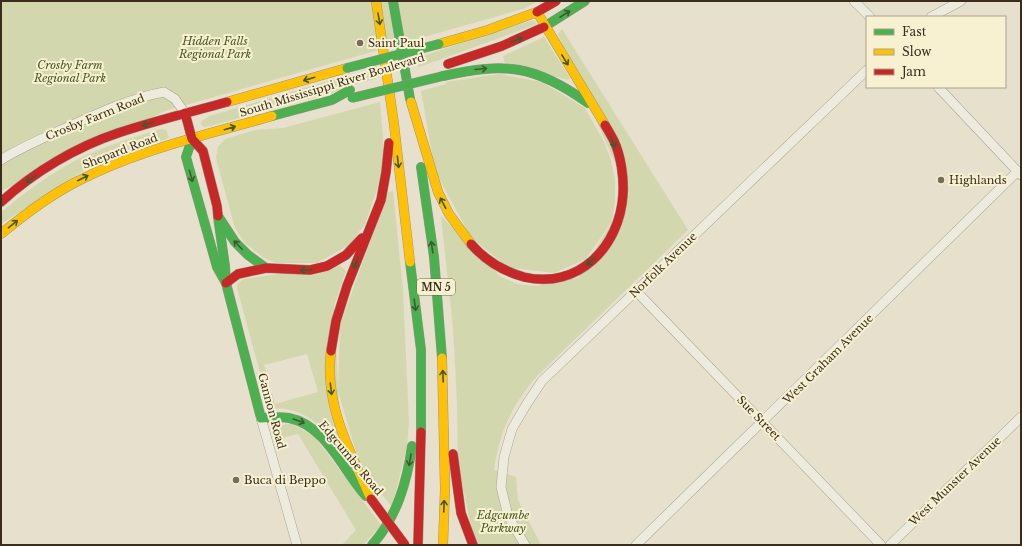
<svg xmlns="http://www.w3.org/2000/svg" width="1022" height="546" viewBox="0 0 1022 546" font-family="'Libre Baskerville',serif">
<rect width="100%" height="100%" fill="#e6e0cc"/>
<g fill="#d3d7ae">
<polygon points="1,1 538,1 526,8 165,111 1,191"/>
<polygon points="533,20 537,24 442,59 418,67 416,58"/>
<path d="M562 29 688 230 537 376C511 407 500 430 494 470L516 477 518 500 541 545H477L472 530 458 465 457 402 453 328 441 216 501 277 518 284 535 286 578 278 629 194 558 34Z"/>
<polygon points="544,37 570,78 568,80 505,63 503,56"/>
<polygon points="374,70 376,79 351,85 351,87 210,126 204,127 200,123 209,116 349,75 350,77"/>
<polygon points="499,74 542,82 585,108 604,142 611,160 615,180 615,201 612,221 586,259 554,273 507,267 471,237 435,171 421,91 446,84 446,82"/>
<polygon points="380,102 383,137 383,156 378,187 365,224 349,245 317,263 276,263 264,258 245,243 235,228 217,162 216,157 218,147 224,140 228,138 256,130 283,128"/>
<path d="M161 129 166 130 169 137 166 139 127 151 89 167 1 224V212L4 210C23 194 43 179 64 167 94 149 128 139 161 129Z"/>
<polygon points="393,191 403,291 409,423 407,447 392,507 367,476 359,462 338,391 340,325 388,192"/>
<path d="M340 265 346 271 334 306 341 448 339 450C325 430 311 413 285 409 280 408 275 409 270 409L265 394 272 393 275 404 318 392 307 354 264 365 267 374 261 376 237 288V284L244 279Z"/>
<polygon points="286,424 292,424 314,436 381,525 363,545 342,545 356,530 298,434 278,439 276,430 277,427"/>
</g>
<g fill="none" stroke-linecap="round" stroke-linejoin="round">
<defs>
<g id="street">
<polyline points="854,1 870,17"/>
<polyline points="931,17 961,1"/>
<polyline points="938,87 1021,175"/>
<path d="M1 160C23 146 48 136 72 125 101 112 132 98 164 92L175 99 185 113"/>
<polyline points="636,291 881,545"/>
<polyline points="261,418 297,545"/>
<polyline points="525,545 508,516 501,487 504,457 512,429 526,405 542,381 867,70"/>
<polyline points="636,545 1018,171"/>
<polyline points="890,545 1021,417"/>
</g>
<g id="fast">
<polyline points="393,1 410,99"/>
<polyline points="544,27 585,1"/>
<path d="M443 76C506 62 535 65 588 103"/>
<polyline points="272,116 332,100 350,90"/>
<polyline points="192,139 186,157 217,267 226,283"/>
<polyline points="421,167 434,257 442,358"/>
<polyline points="218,216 235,242 248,255 266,268"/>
<path d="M218 217 225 266 226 283 261 418C270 418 280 416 289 418 326 425 343 471 366 496"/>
<polyline points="410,262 421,350 421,432"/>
<path d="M372 545C397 517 407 482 412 446"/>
</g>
<g id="slow">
<polyline points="376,1 394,124 410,262"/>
<polyline points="439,44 488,30 537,12 605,125"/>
<polyline points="227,102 347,68"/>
<polyline points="411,102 438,192 449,214 471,244"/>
<path d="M1 234C25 214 49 196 76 182 137 150 206 135 272 116"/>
<path d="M331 351C324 405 350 451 371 499"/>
<polyline points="442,358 445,489 443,545"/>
</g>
<g id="jam">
<polyline points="537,12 556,1"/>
<polyline points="448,64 502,46 544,27"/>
<polyline points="185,113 192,139 203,151 217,206 218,216"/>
<path d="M1 202C34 172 76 147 118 133 154 121 191 112 227 102"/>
<path d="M471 244C485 260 502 271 524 277 578 290 620 247 623 194 624 178 621 156 614 141 611 135 608 130 605 125"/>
<polyline points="226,283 238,274 266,268 310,270 327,266 346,255 362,238"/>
<polyline points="331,351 336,321 347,286 381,200 386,172 389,143"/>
<polyline points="453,454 461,513 473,545"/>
<polyline points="418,545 421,432"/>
</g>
</defs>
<use href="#street" stroke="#aba496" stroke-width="10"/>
<use href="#fast" stroke="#9a9485" stroke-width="10"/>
<use href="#slow" stroke="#9a9485" stroke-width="10"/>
<use href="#jam" stroke="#9a9485" stroke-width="10"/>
<use href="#street" stroke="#edeade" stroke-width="9"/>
<use href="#fast" stroke="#4caf50" stroke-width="9"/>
<use href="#slow" stroke="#ffc107" stroke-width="9"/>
<use href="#jam" stroke="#c62828" stroke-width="9"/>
<defs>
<g id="fast-bridge">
<polyline points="347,68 439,44"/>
<polyline points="352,98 443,76"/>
</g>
<polyline id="jam-bridge" points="371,499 405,545"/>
</defs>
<use href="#fast-bridge" stroke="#9a9485" stroke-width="10" stroke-linecap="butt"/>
<use href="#jam-bridge" stroke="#9a9485" stroke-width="10" stroke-linecap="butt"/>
<use href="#fast-bridge" stroke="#4caf50" stroke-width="9"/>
<use href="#jam-bridge" stroke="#c62828" stroke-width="9"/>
</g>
<defs><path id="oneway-shaft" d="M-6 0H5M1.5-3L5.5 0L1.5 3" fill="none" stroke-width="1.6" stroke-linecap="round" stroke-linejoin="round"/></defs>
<g stroke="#405a2f">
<use href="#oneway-shaft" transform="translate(565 14) rotate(-33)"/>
<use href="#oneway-shaft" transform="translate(379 19) rotate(80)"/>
<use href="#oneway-shaft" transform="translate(517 40) rotate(-23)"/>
<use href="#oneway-shaft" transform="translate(565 60) rotate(58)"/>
<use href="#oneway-shaft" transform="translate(481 69) rotate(-5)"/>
<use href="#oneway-shaft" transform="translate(309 79) rotate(164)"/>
<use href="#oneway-shaft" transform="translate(148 124) rotate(164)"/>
<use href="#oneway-shaft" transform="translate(230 128) rotate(-16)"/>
<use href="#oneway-shaft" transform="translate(613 142) rotate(67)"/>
<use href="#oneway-shaft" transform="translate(398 162) rotate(84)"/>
<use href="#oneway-shaft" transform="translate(191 176) rotate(74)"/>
<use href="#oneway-shaft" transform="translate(83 178) rotate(-27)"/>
<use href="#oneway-shaft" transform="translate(31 179) rotate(145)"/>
<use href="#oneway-shaft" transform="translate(443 203) rotate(-118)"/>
<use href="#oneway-shaft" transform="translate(13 224) rotate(-39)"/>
<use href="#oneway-shaft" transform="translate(238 245) rotate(-134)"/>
<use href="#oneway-shaft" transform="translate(432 247) rotate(-98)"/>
<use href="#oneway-shaft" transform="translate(591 261) rotate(138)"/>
<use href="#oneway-shaft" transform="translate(356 263) rotate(111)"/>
<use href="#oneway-shaft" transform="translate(306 270) rotate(176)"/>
<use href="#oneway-shaft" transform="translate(415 305) rotate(82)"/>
<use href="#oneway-shaft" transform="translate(443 376) rotate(-92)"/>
<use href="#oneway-shaft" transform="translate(331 389) rotate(83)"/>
<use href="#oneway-shaft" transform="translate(299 421) rotate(20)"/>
<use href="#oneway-shaft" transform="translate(410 460) rotate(100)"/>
<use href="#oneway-shaft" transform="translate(444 506) rotate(-88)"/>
</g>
<g fill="#766c5a" stroke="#f7f0d1" stroke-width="1.5">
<circle cx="360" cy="43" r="4"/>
<circle cx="941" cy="180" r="4"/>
<circle cx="236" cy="480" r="4"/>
</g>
<g text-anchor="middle" stroke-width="4" stroke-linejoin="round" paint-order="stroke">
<rect fill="#f7f0d1" stroke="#736853" stroke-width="1" x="417" y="279" width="38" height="16" rx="3"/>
<g font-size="10" font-weight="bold" fill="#3a2d1d">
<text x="436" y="291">MN 5</text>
</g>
<g font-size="11" font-style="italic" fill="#455722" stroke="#f7f0d1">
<text x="215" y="45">Hidden Falls<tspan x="215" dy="13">Regional Park</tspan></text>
<text x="70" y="69">Crosby Farm<tspan x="70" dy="13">Regional Park</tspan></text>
<text x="503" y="519">Edgcumbe<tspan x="503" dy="13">Parkway</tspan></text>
</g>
<g font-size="11" fill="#3a2d1d" stroke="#f7f0d1" text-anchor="start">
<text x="368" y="47">Saint Paul</text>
<text x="949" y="184">Highlands</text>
<text x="244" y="484">Buca di Beppo</text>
</g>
<g font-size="11" fill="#3a2d1d" stroke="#f7f0d1">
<text transform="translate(332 85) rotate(-17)" y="4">South Mississippi River Boulevard</text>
<text transform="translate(95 117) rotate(-22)" y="4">Crosby Farm Road</text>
<text transform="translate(120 151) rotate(-21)" y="4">Shepard Road</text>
<text transform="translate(663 265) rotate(-44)" y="4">Norfolk Avenue</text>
<text transform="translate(828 359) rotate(-45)" y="4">West Graham Avenue</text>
<text transform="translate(272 411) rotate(75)" y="4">Gannon Road</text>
<text transform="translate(759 418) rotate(46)" y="4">Sue Street</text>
<text transform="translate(351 458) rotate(50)" y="4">Edgcumbe Road</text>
<text transform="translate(955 481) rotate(-44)" y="4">West Munster Avenue</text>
</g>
</g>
<rect width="1022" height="546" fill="none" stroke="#3a2d1d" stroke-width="4"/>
<rect x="866" y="16" width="140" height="72" fill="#f7f0d1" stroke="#aba289"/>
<rect x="874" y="29" width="20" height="6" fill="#4caf50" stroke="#aba289"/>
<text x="902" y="36" font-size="12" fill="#3a2d1d">Fast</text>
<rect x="874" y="49" width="20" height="6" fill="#ffc107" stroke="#aba289"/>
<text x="902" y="56" font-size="12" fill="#3a2d1d">Slow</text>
<rect x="874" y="69" width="20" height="6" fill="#c62828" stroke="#aba289"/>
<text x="902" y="76" font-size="12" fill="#3a2d1d">Jam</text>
</svg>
